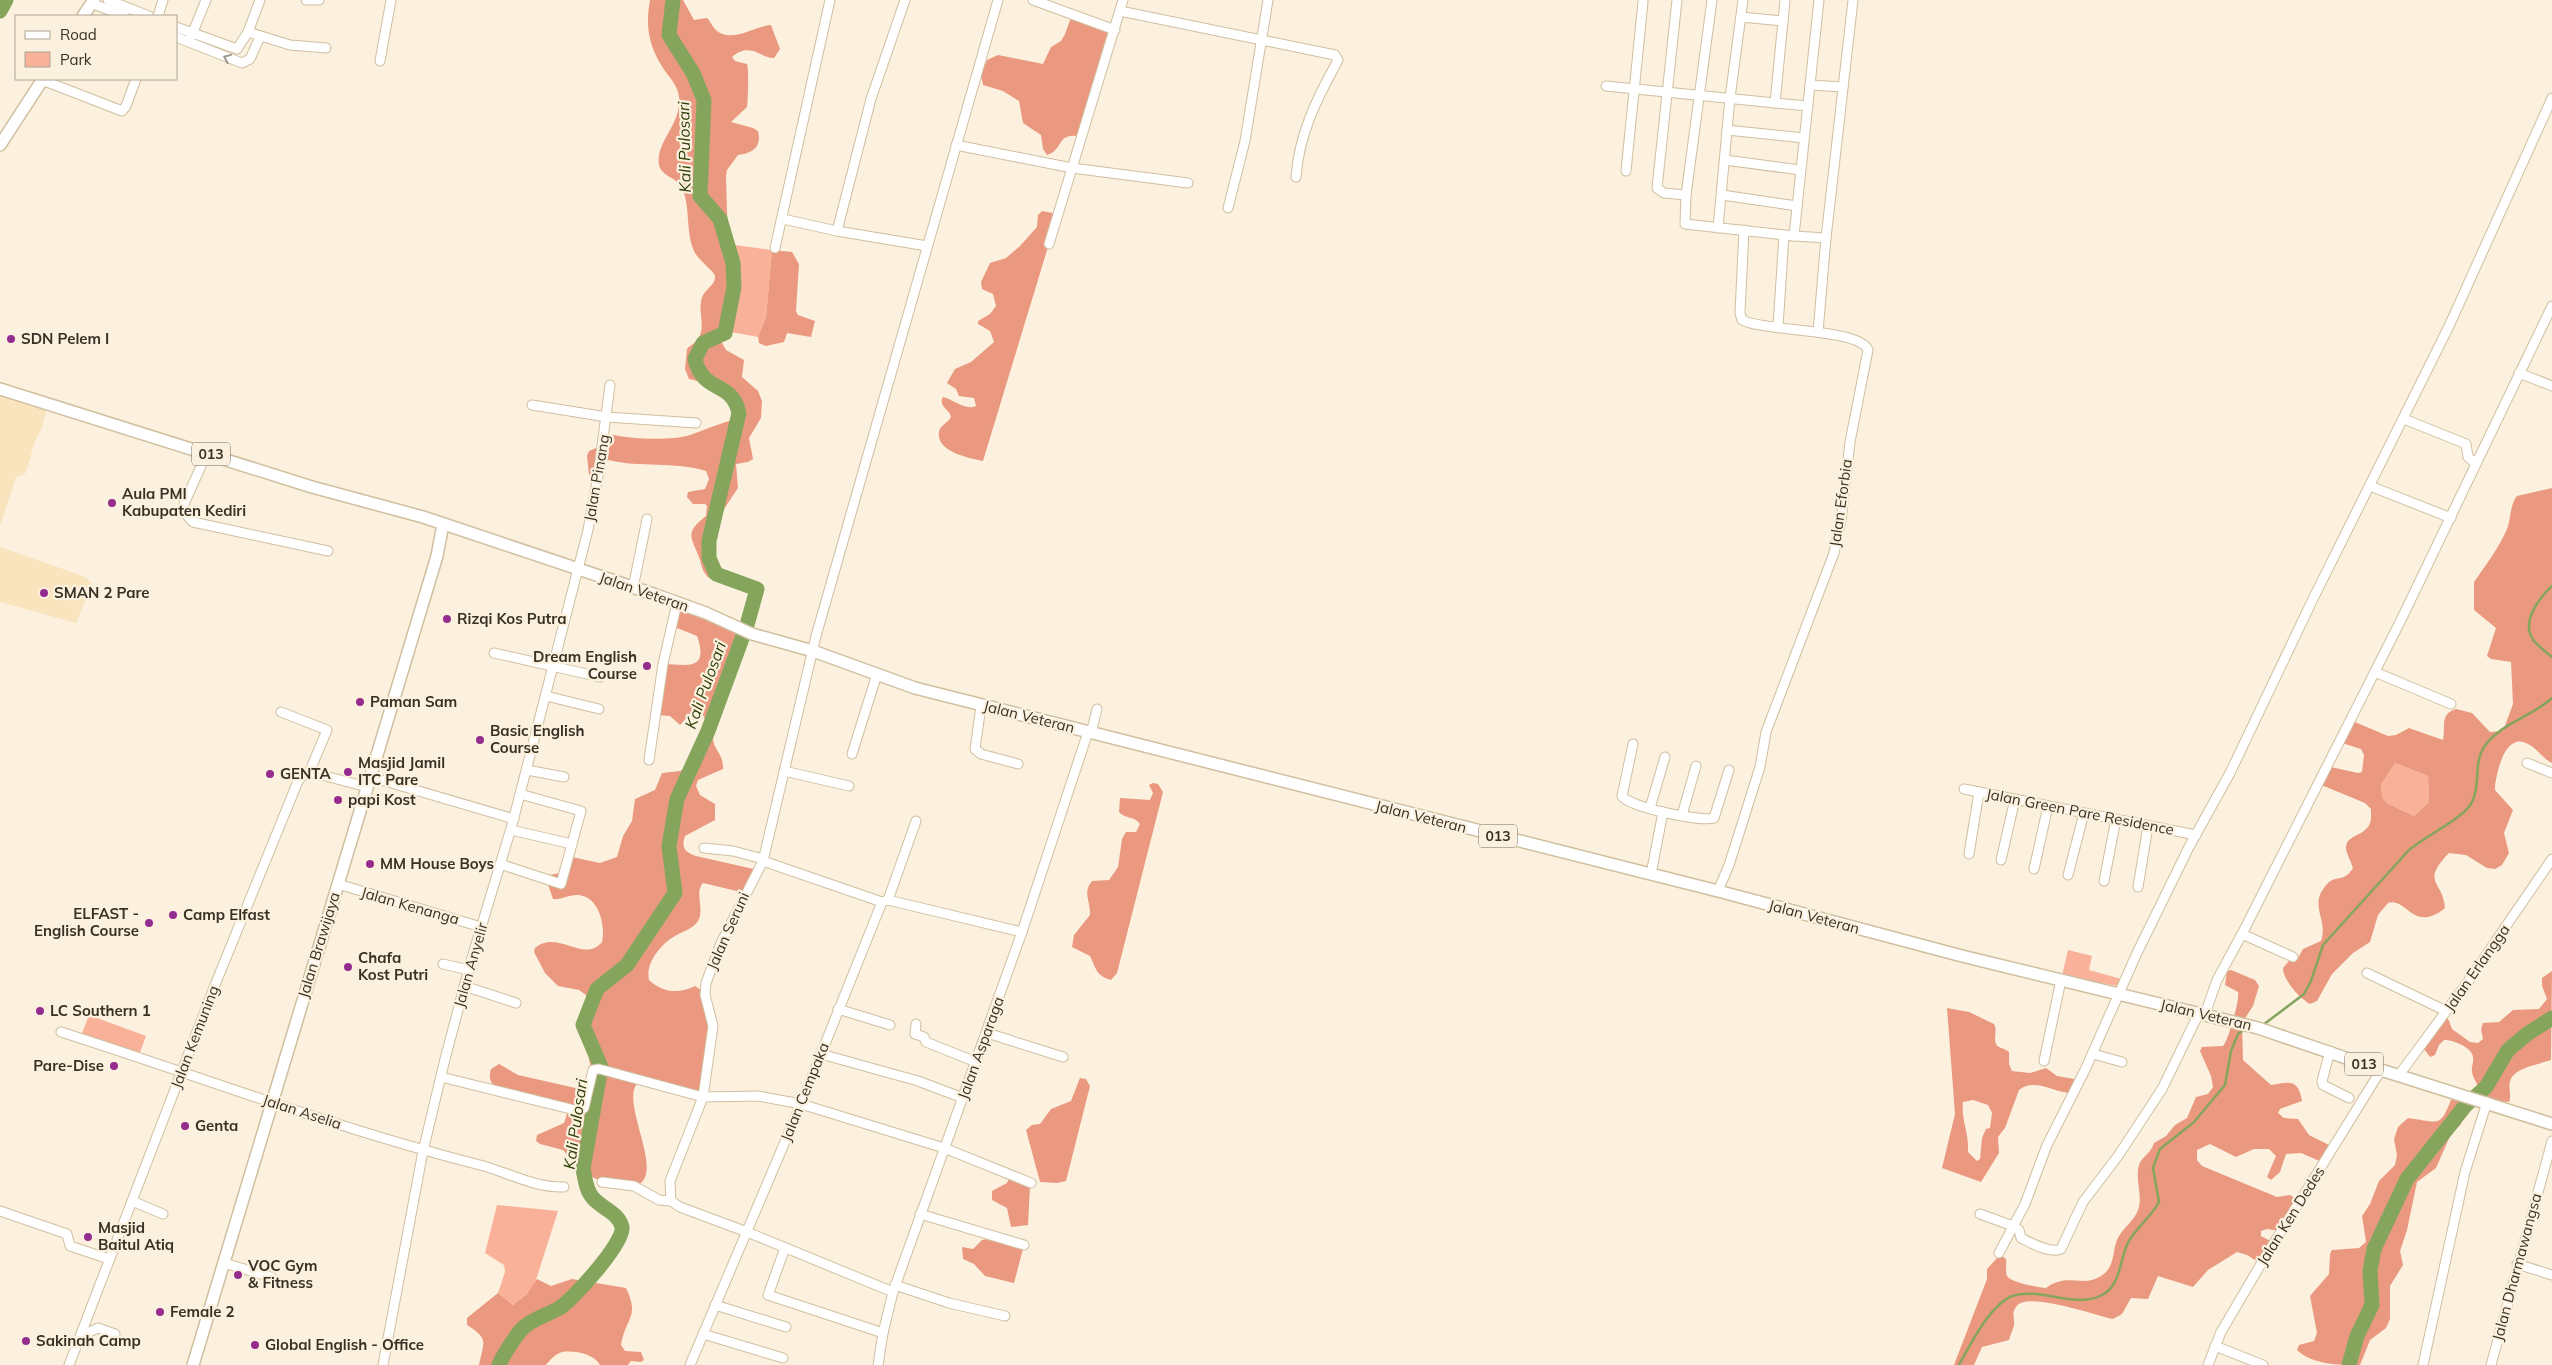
<svg xmlns="http://www.w3.org/2000/svg" width="2552" height="1365" viewBox="0 0 2552 1365" font-family="Mulish,sans-serif">
<rect width="100%" height="100%" fill="#fcf1de"/>
<g fill="#fae4bd">
<polygon points="0,390 47,406 42,428 36,439 25,474 16,477 0,526"/>
<polygon points="0,547 83,576 92,583 76,623 0,602"/>
</g>
<g fill="#fab19a">
<polygon points="728,244 772,250 766,317 758,337 731,332 726,327 735,274"/>
<polygon points="2395,763 2428,776 2429,802 2414,816 2387,803 2382,797 2381,785"/>
<polygon points="2068,950 2092,956 2089,970 2125,980 2122,987 2102,983 2100,990 2061,980"/>
<polygon points="89,1015 146,1036 139,1055 81,1036"/>
<polygon points="497,1205 558,1211 534,1286 527,1294 513,1305 498,1293 505,1272 504,1265 485,1253"/>
</g>
<g fill="#ea9980" fill-rule="evenodd">
<path d="M650 0H683L694 20 707 18C711 22 713 28 717 31 733 43 755 26 771 25L780 49 774 58C761 59 751 41 732 57L735 61 747 64C749 69 748 101 747 107L731 122 753 128 758 131C762 147 753 153 738 155L727 170 726 176 728 244 735 274 725 333 721 341 726 350 744 360 742 377 758 391 762 401 761 418 749 438 753 459 748 462 736 464 738 488 718 518 712 541 711 548 718 572 709 578C703 573 702 567 700 560 692 537 683 534 706 516L707 506 705 504H693L687 497 688 492 705 489 709 479 706 471C674 461 641 468 608 460L591 476 589 475 587 456 589 451 603 445 613 435C634 439 670 441 690 435 708 429 719 423 738 419 742 393 726 392 708 385 702 383 696 380 689 379L685 369 687 349C690 345 696 343 698 339 707 326 696 309 703 295 707 288 716 284 715 276 714 271 698 260 694 251 685 230 691 208 682 188 677 177 662 177 659 165 655 142 682 124 679 97 678 87 671 79 665 71 649 47 645 28 650 0Z"/>
<path d="M1072 15 1115 30 1082 137C1055 131 1065 150 1047 155L1043 149 1041 135 1023 123 1019 101 1003 91 983 85 981 75 987 60 998 55 1043 64 1051 47 1061 41 1065 34Z"/>
<path d="M1042 211 1058 214 983 461C969 458 936 452 939 432 940 425 948 423 951 417 949 408 938 407 943 397 953 399 965 411 976 406L974 398 959 396 956 389 947 383 955 369 971 362 994 342 990 331 978 324V321L990 314 996 306 993 294 982 289 981 282 990 263 1006 258 1020 246 1037 227 1038 215Z"/>
<polygon points="772,250 792,252 799,264 796,311 798,315 815,321 811,337 787,333 784,342 766,346 759,343 758,337 766,317"/>
<path d="M2552 488V763C2543 759 2537 748 2528 744 2505 731 2497 772 2495 786V790L2513 810 2504 833 2509 853 2502 865 2495 869 2487 868 2466 855 2449 853C2420 883 2443 880 2445 908 2413 934 2407 897 2388 903L2378 915 2370 942 2353 953 2332 974 2317 1001 2310 1004C2300 999 2283 980 2283 968L2289 961 2298 958 2303 949 2321 941C2329 917 2306 905 2329 882 2340 875 2344 882 2353 868 2351 861 2347 855 2346 849 2345 836 2361 836 2367 828 2372 823 2371 816 2371 809L2365 803 2319 784 2326 766 2358 773 2362 772 2364 755 2361 749 2339 742 2350 720 2388 736 2396 735 2409 728 2443 740C2446 728 2439 714 2456 709L2472 713 2490 732 2503 731 2513 704 2511 662 2491 659 2487 656 2496 628 2474 610V582C2485 566 2499 548 2507 529 2511 519 2510 504 2517 496ZM2395 763 2428 776 2429 802 2414 816 2387 803 2382 797 2381 785Z"/>
<path d="M677 603 746 631 720 696 713 739C714 750 724 755 723 769L698 780 696 786 700 795 715 804V820L685 836C681 848 685 852 696 856L758 870 745 893 703 883C694 893 705 909 698 921 693 929 683 931 675 936 661 944 645 963 649 980 663 993 679 994 695 986L701 990 711 1018 703 1097 646 1083 636 1085C622 1107 667 1177 635 1186 629 1187 619 1184 612 1183 591 1181 576 1166 563 1150L540 1144 536 1141 537 1135 564 1123 567 1114 565 1107 495 1086C489 1081 489 1076 491 1069L499 1064 518 1075 580 1089 586 1088 592 1075 583 1025 593 1000 579 990 558 986 545 973 534 952 535 948C558 929 583 964 602 942 606 924 598 895 577 895 568 895 561 900 553 899L547 882 549 875 560 873 572 857 600 863 617 857 623 836 632 821 635 799 655 790 662 773 680 771 693 765 708 731 704 716 691 713 680 725 670 716 655 715 663 664C684 664 710 673 697 636L672 626Z"/>
<path d="M1153 783 1158 784 1163 792 1117 973 1111 980C1096 976 1096 968 1090 956L1072 947 1074 935 1090 915C1091 901 1082 893 1092 881L1109 880 1118 867 1122 839 1126 832H1136L1140 824C1135 816 1125 819 1119 812L1120 798 1150 800 1153 793 1149 785Z"/>
<path d="M2231 970 2255 980 2259 986 2253 1006 2242 1023 2243 1060 2271 1085C2290 1082 2298 1078 2302 1101L2280 1109 2278 1113 2284 1118 2298 1119 2309 1135 2333 1147 2324 1163 2301 1153 2286 1154 2280 1172 2271 1180 2267 1177 2276 1156 2269 1149H2254L2236 1157 2210 1144 2197 1150V1160L2202 1166 2277 1197 2290 1195 2297 1199 2282 1231 2267 1229 2261 1231V1236L2274 1243 2261 1264 2247 1255 2237 1252 2208 1270 2193 1287 2158 1276 2148 1299 2131 1298 2122 1314 2113 1319C2096 1316 2026 1290 2016 1307 2011 1314 2015 1318 2014 1325 2013 1330 2010 1335 2009 1340L1982 1347 1974 1365H1954L1987 1279V1269L1997 1258 2002 1256 2006 1259C2007 1264 2005 1271 2007 1276 2011 1283 2038 1287 2046 1288 2068 1272 2082 1288 2101 1276 2117 1266 2111 1249 2119 1236 2126 1225 2136 1219 2139 1207 2142 1193 2135 1179 2139 1165 2142 1156 2150 1155 2154 1143L2166 1136 2175 1125 2187 1118 2196 1097 2208 1094 2213 1087 2211 1076 2200 1051 2202 1047 2223 1046C2228 1041 2240 1000 2238 992L2225 985 2227 971Z"/>
<path d="M2552 971 2551 1060C2540 1064 2512 1068 2510 1082 2508 1089 2512 1095 2509 1102L2477 1099 2464 1113 2461 1124 2450 1136 2436 1168 2417 1182 2407 1230 2400 1251 2403 1265 2390 1286V1319L2386 1328 2370 1340 2360 1365C2339 1365 2313 1365 2297 1350L2299 1345 2314 1341 2317 1333 2310 1296 2329 1274 2330 1254 2332 1250 2359 1248 2366 1242 2362 1216 2370 1204 2379 1181 2395 1165 2397 1155 2394 1139 2398 1127 2408 1118C2443 1123 2440 1128 2454 1092L2477 1094C2479 1080 2474 1083 2472 1072 2471 1067 2474 1062 2473 1057 2473 1048 2452 1039 2444 1040L2439 1045 2435 1055 2430 1057 2421 1045 2447 1016 2452 1029 2470 1042 2478 1043 2483 1039 2481 1029 2483 1023 2499 1022 2513 1010 2539 1009 2547 999 2542 986V978Z"/>
<path d="M1947 1008 1969 1012 1994 1024C1998 1031 1993 1037 1996 1044 1997 1048 2005 1048 2009 1052V1064L2012 1071 2030 1073 2046 1068 2057 1076 2080 1080 2073 1093C2055 1094 2036 1077 2019 1090L2005 1128 1998 1137 1999 1153 1981 1182 1942 1168 1955 1114ZM1973 1100 1988 1105 1992 1113 1990 1128 1986 1129 1982 1138 1980 1159 1977 1161 1968 1152C1969 1131 1961 1121 1963 1102Z"/>
<polygon points="1080,1078 1086,1079 1090,1086 1066,1181 1057,1183 1040,1182 1026,1130 1032,1125 1040,1124 1051,1109 1071,1101"/>
<polygon points="1011,1174 1030,1186 1028,1225 1011,1227 1007,1208 992,1200 992,1191 1007,1183"/>
<polygon points="993,1238 1024,1245 1014,1283 985,1276 974,1264 963,1259 962,1247 973,1249 982,1240"/>
<path d="M537 1279 551 1286 572 1279 626 1288C640 1317 626 1317 621 1345L625 1351 641 1352 644 1360 641 1362 631 1361 628 1365H600C594 1354 575 1350 562 1352 555 1354 550 1360 546 1365H479C484 1341 489 1339 467 1325V1318L498 1293 513 1305 527 1294Z"/>
</g>
<g fill="none" stroke-linecap="round" stroke-linejoin="round">
<g stroke="#86a55c" stroke-width="2.5">
<path d="M2552 586C2538 599 2520 623 2534 641 2539 647 2546 652 2552 657"/>
<path d="M2263 1025 2304 994 2311 981 2323 945 2408 851C2423 837 2465 818 2472 802 2481 785 2473 764 2484 747 2499 724 2533 716 2552 698"/>
<path d="M1959 1365C1970 1345 1990 1305 2012 1296 2027 1291 2046 1295 2061 1298 2076 1300 2089 1302 2102 1295 2122 1285 2119 1258 2129 1241 2137 1227 2151 1217 2159 1202L2153 1168 2160 1149 2194 1122 2225 1085 2231 1051 2238 1034 2245 1029"/>
</g>
<g stroke="#86a55c" stroke-width="15">
<polyline points="0,11 6,0"/>
<path d="M499 1365C502 1357 517 1333 524 1327 534 1318 550 1314 561 1307 574 1298 625 1242 622 1227 618 1212 601 1208 593 1198 586 1191 585 1178 583 1169L601 1067 583 1025 597 989 627 965 675 893 669 846 677 799 708 731 747 625 757 589 716 574 709 558V541L739 413C732 380 703 394 695 359L703 343 725 333 734 287 733 263 720 219 700 196 704 100 693 73 669 35 673 0"/>
<polyline points="2349,1365 2357,1336 2372,1305 2370,1271 2374,1249 2407,1179 2465,1106 2486,1087 2508,1050 2527,1034 2552,1018"/>
</g>
<defs>
<g id="minor">
<polyline points="108,0 149,16"/>
<polyline points="306,0 319,0"/>
<polyline points="1033,0 1115,30"/>
<polyline points="1677,0 1657,188 1664,193 1686,195"/>
<polyline points="1712,0 1686,195 1685,224 1784,235"/>
<polyline points="91,3 125,16"/>
<path d="M1120 11 1335 55 1338 60 1336 64C1316 100 1299 135 1296 177"/>
<polyline points="158,16 163,0"/>
<polyline points="1741,17 1783,21 1775,103 1808,106"/>
<polyline points="1783,21 1785,0"/>
<polyline points="176,27 237,49 248,32 260,0"/>
<polyline points="248,32 290,45 326,48"/>
<polyline points="176,37 242,63 250,59 260,37"/>
<polyline points="191,37 206,0"/>
<polyline points="380,61 391,0"/>
<polyline points="42,80 122,111 126,106 136,79"/>
<polyline points="1810,85 1843,87"/>
<polyline points="1606,86 1775,103"/>
<polyline points="1727,130 1804,138"/>
<polyline points="956,145 1072,168 1188,183"/>
<polyline points="1725,160 1800,170"/>
<polyline points="1626,171 1643,2"/>
<polyline points="1722,195 1797,206"/>
<polyline points="1228,208 1245,141 1268,0"/>
<polyline points="783,219 837,231 927,246"/>
<polyline points="1718,228 1730,98 1743,0"/>
<polyline points="837,231 871,99 905,0"/>
<polyline points="1794,236 1826,238"/>
<polyline points="1049,244 1123,0"/>
<polyline points="775,248 830,0"/>
<polyline points="1778,327 1784,235 1794,236 1819,0"/>
<polyline points="1818,332 1826,238 1853,0"/>
<polyline points="2519,373 2552,386"/>
<polyline points="532,405 607,417 696,423"/>
<polyline points="2404,419 2466,444 2468,457 2475,463"/>
<polyline points="207,453 184,504 185,513 193,522 328,551"/>
<polyline points="2370,486 2451,518"/>
<polyline points="633,588 647,519"/>
<polyline points="494,653 600,677"/>
<polyline points="2375,672 2451,704"/>
<polyline points="546,696 599,709"/>
<polyline points="981,706 975,749 981,754 1018,764"/>
<polyline points="281,712 327,730 309,773"/>
<polyline points="1091,733 1097,709"/>
<path d="M1633 744 1622 796C1629 807 1700 822 1714 818L1729 770"/>
<polyline points="852,754 877,674"/>
<polyline points="649,760 663,664 677,603"/>
<polyline points="2527,763 2552,773"/>
<polyline points="527,770 564,777"/>
<polyline points="784,771 849,786"/>
<polyline points="371,777 514,819"/>
<polyline points="1964,789 2196,835"/>
<polyline points="1650,808 1665,757"/>
<polyline points="1682,815 1696,766"/>
<polyline points="511,830 572,844"/>
<polyline points="704,848 733,851 763,859"/>
<polyline points="1969,854 1979,792"/>
<polyline points="2001,860 2015,799"/>
<polyline points="763,861 882,902"/>
<polyline points="500,864 561,884 581,811 520,794"/>
<polyline points="2034,869 2048,806"/>
<polyline points="1651,874 1663,812"/>
<polyline points="2068,875 2084,813"/>
<polyline points="2104,881 2116,819"/>
<polyline points="338,884 481,927"/>
<polyline points="2138,887 2148,826"/>
<path d="M1718 891 1729 865 1760 767 1766 732 1834 553 1841 520 1850 442 1868 350C1859 328 1764 332 1742 320L1740 313 1744 230"/>
<polyline points="888,900 1022,932"/>
<polyline points="2242,934 2293,957"/>
<polyline points="443,964 469,970"/>
<polyline points="2367,973 2446,1011"/>
<polyline points="464,986 516,1003"/>
<polyline points="838,1009 890,1025"/>
<polyline points="2205,1014 2217,980 2242,934 2401,620 2552,306"/>
<polyline points="916,1024 915,1034 924,1037 926,1042 976,1062"/>
<path d="M61 1032C199 1076 335 1128 476 1164 506 1171 533 1188 564 1187"/>
<polyline points="987,1033 1063,1057"/>
<polyline points="2330,1051 2322,1081 2323,1085 2349,1098"/>
<polyline points="821,1054 918,1081 963,1098"/>
<polyline points="2093,1054 2122,1062"/>
<polyline points="2044,1061 2061,980"/>
<polyline points="603,1070 703,1097 758,1096 801,1104 944,1148 1031,1183"/>
<polyline points="2399,1075 2467,983 2552,859"/>
<polyline points="441,1077 579,1111 584,1108 593,1070 599,1069"/>
<polyline points="602,1182 634,1186 659,1200 671,1201"/>
<polyline points="132,1201 163,1214"/>
<polyline points="0,1211 67,1234 70,1246 109,1259"/>
<polyline points="920,1214 1024,1245"/>
<path d="M1980 1214 2013 1226 2019 1230 2021 1238C2031 1243 2050 1254 2061 1249L2083 1202 2118 1156 2162 1089 2199 1013"/>
<polyline points="785,1248 768,1295 883,1333"/>
<polyline points="1999,1253 2025,1204 2047,1145 2085,1070 2137,953 2189,847 2230,773 2312,601 2450,324 2552,98"/>
<polyline points="224,1263 271,1277"/>
<polyline points="2517,1264 2552,1275"/>
<polyline points="895,1285 949,1303 1005,1316"/>
<polyline points="893,1292 747,1232 680,1207 671,1201 670,1181 703,1097 713,1026 705,995 706,983 721,943 763,861 816,636 998,0"/>
<polyline points="715,1305 786,1327"/>
<polyline points="82,1332 87,1333 98,1328 115,1334"/>
<polyline points="703,1334 783,1358"/>
<polyline points="2215,1346 2263,1365"/>
<polyline points="69,1365 215,985 298,781 303,775 314,773 367,787"/>
<polyline points="383,1365 423,1151 445,1059 471,961 512,825 588,530 598,476 610,385"/>
<polyline points="690,1365 801,1104 882,902 888,900 916,821"/>
<polyline points="878,1365 883,1333 893,1292 1022,932 1088,732"/>
<polyline points="2208,1365 2221,1332 2261,1264 2381,1070"/>
<polyline points="2423,1365 2465,1172 2487,1102"/>
<polyline points="2491,1365 2552,1141"/>
</g>
<g id="major">
<polyline points="83,16 94,0"/>
<polyline points="0,145 43,79"/>
<polyline points="0,389 312,487 423,517 656,595 706,613 752,634 813,651 915,688 1718,891 1962,956 2258,1028 2381,1070 2552,1124"/>
<polyline points="193,1365 437,556 443,524"/>
</g>
</defs>
<use href="#minor" stroke="#d0bf9f" stroke-width="11"/>
<use href="#major" stroke="#d0bf9f" stroke-width="14"/>
<use href="#minor" stroke="#fff" stroke-width="9"/>
<use href="#major" stroke="#fff" stroke-width="11"/>
</g>
<defs><path id="oneway-chevron" d="M-2-3.5L2.5 0L-2 3.5" fill="none" stroke-width="1.6" stroke-linecap="round" stroke-linejoin="round" transform="scale(1.25)"/></defs>
<use stroke="#9c9892" href="#oneway-chevron" transform="translate(227 58) rotate(-158)"/>
<g fill="#942b8e" stroke="#fcf1de" stroke-width="2">
<circle cx="11" cy="339" r="5"/>
<circle cx="112" cy="503" r="5"/>
<circle cx="44" cy="593" r="5"/>
<circle cx="447" cy="619" r="5"/>
<circle cx="647" cy="666" r="5"/>
<circle cx="360" cy="702" r="5"/>
<circle cx="480" cy="740" r="5"/>
<circle cx="348" cy="772" r="5"/>
<circle cx="270" cy="774" r="5"/>
<circle cx="338" cy="800" r="5"/>
<circle cx="370" cy="864" r="5"/>
<circle cx="173" cy="915" r="5"/>
<circle cx="149" cy="923" r="5"/>
<circle cx="348" cy="967" r="5"/>
<circle cx="40" cy="1011" r="5"/>
<circle cx="114" cy="1066" r="5"/>
<circle cx="185" cy="1126" r="5"/>
<circle cx="88" cy="1237" r="5"/>
<circle cx="238" cy="1275" r="5"/>
<circle cx="160" cy="1312" r="5"/>
<circle cx="26" cy="1341" r="5"/>
<circle cx="255" cy="1345" r="5"/>
</g>
<g text-anchor="middle" stroke-width="4.5" stroke-linejoin="round" paint-order="stroke">
<g fill="#fcf1de" stroke="#736b5c" stroke-width="1">
<rect x="192" y="442.5" width="38" height="23" rx="4"/>
<rect x="1479" y="824.5" width="38" height="23" rx="4"/>
<rect x="2345" y="1052.5" width="38" height="23" rx="4"/>
</g>
<g font-size="14" font-weight="bold" fill="#383125">
<text x="211" y="459">013</text>
<text x="1498" y="841">013</text>
<text x="2364" y="1069">013</text>
</g>
<g font-size="15" font-weight="bold" fill="#383125" stroke="#fcf1de" text-anchor="start">
<text x="21" y="344">SDN Pelem I</text>
<text x="122" y="499">Aula PMI<tspan x="122" dy="17">Kabupaten Kediri</tspan></text>
<text x="54" y="598">SMAN 2 Pare</text>
<text x="457" y="624">Rizqi Kos Putra</text>
<text x="637" y="662" text-anchor="end">Dream English<tspan x="637" dy="17">Course</tspan></text>
<text x="370" y="707">Paman Sam</text>
<text x="490" y="736">Basic English<tspan x="490" dy="17">Course</tspan></text>
<text x="358" y="768">Masjid Jamil<tspan x="358" dy="17">ITC Pare</tspan></text>
<text x="280" y="779">GENTA</text>
<text x="348" y="805">papi Kost</text>
<text x="380" y="869">MM House Boys</text>
<text x="139" y="919" text-anchor="end">ELFAST -<tspan x="139" dy="17">English Course</tspan></text>
<text x="183" y="920">Camp Elfast</text>
<text x="358" y="963">Chafa<tspan x="358" dy="17">Kost Putri</tspan></text>
<text x="50" y="1016">LC Southern 1</text>
<text x="104" y="1071" text-anchor="end">Pare-Dise</text>
<text x="195" y="1131">Genta</text>
<text x="98" y="1233">Masjid<tspan x="98" dy="17">Baitul Atiq</tspan></text>
<text x="248" y="1271">VOC Gym<tspan x="248" dy="17">&amp; Fitness</tspan></text>
<text x="170" y="1317">Female 2</text>
<text x="36" y="1346">Sakinah Camp</text>
<text x="265" y="1350">Global English - Office</text>
</g>
<g font-size="15" fill="#383125" stroke="#fcf1de">
<text transform="translate(597 478) rotate(-80)" y="5">Jalan Pinang</text>
<text transform="translate(1841 503) rotate(-82)" y="5">Jalan Eforbia</text>
<text transform="translate(644 592) rotate(19)" y="5">Jalan Veteran</text>
<text transform="translate(1029 717) rotate(14)" y="5">Jalan Veteran</text>
<text transform="translate(2080 812) rotate(11)" y="5">Jalan Green Pare Residence</text>
<text transform="translate(1421 817) rotate(14)" y="5">Jalan Veteran</text>
<text transform="translate(410 906) rotate(16)" y="5">Jalan Kenanga</text>
<text transform="translate(1814 917) rotate(15)" y="5">Jalan Veteran</text>
<text transform="translate(728 931) rotate(-66)" y="5">Jalan Seruni</text>
<text transform="translate(319 945) rotate(-73)" y="5">Jalan Brawijaya</text>
<text transform="translate(471 965) rotate(-74)" y="5">Jalan Anyelir</text>
<text transform="translate(2477 968) rotate(-55)" y="5">Jalan Erlangga</text>
<text transform="translate(2206 1015) rotate(13)" y="5">Jalan Veteran</text>
<text transform="translate(195 1037) rotate(-69)" y="5">Jalan Kemuning</text>
<text transform="translate(981 1048) rotate(-70)" y="5">Jalan Asparaga</text>
<text transform="translate(805 1092) rotate(-68)" y="5">Jalan Cempaka</text>
<text transform="translate(302 1112) rotate(18)" y="5">Jalan Aselia</text>
<text transform="translate(2291 1216) rotate(-58)" y="5">Jalan Ken Dedes</text>
<text transform="translate(2517 1267) rotate(-75)" y="5">Jalan Dharmawangsa</text>
</g>
<g font-size="16" font-style="italic" fill="#2b3e07" stroke="#fcf1de">
<text transform="translate(684 147) rotate(-91)" y="6">Kali Pulosari</text>
<text transform="translate(705 685) rotate(-70)" y="6">Kali Pulosari</text>
<text transform="translate(575 1124) rotate(-82)" y="6">Kali Pulosari</text>
</g>
</g>
<rect x="15" y="15" width="162" height="65" fill="#fcf1de" stroke="#aea494"/>
<rect x="25" y="31" width="25" height="8" fill="#ffffff" stroke="#aea494"/>
<text x="60" y="40" font-size="15" fill="#383125">Road</text>
<rect x="25" y="52" width="25" height="15" fill="#fab19a" stroke="#aea494"/>
<text x="60" y="65" font-size="15" fill="#383125">Park</text>
</svg>
